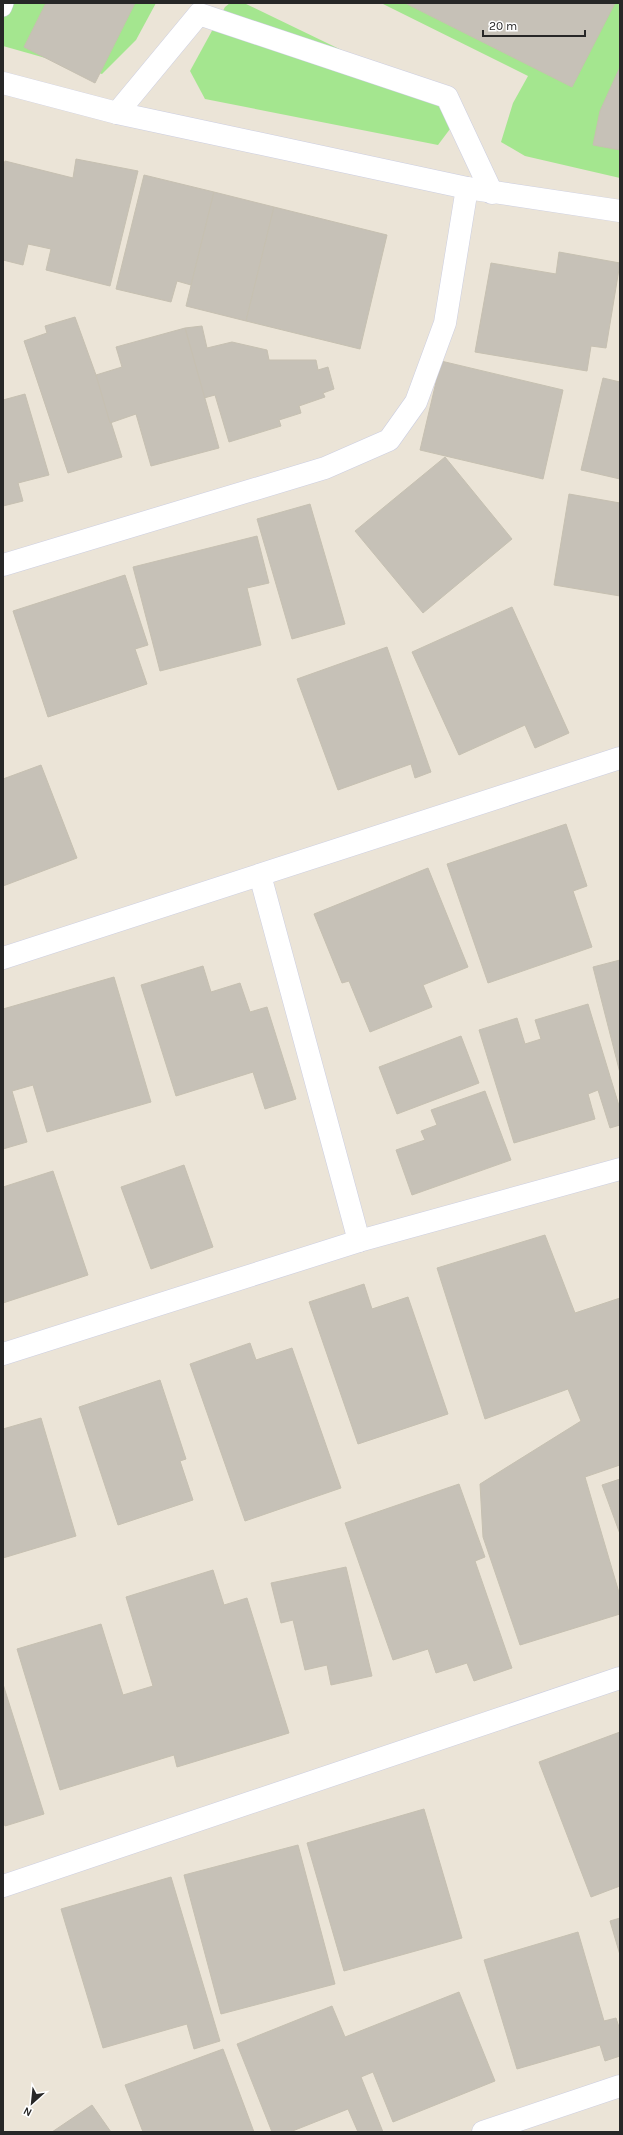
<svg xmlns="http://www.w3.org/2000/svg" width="623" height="2135" viewBox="0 0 623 2135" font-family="Karla,sans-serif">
<rect width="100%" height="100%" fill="#ebe4d7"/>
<g fill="#a4e68f">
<polygon points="3,3 156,3 136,40 102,74 3,46"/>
<polygon points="230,3 244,3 449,102 453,125 438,145 205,99 190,71 225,7"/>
<polygon points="381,3 620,3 620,178 525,156 501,142 513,103 528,76"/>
</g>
<g fill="#c6c1b7" stroke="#c6c0b1">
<polygon points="46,3 135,3 95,83 24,47"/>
<polygon points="405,3 615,3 572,87"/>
<polygon points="620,67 620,150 593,145 600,111"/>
<polygon points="76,159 138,171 110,286 46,270 51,249 28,244 23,265 3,260 3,168 5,161 73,178"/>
<polygon points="144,175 214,192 191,285 177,281 171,302 116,289"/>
<polygon points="214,192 274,207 246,321 186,306"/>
<polygon points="274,207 387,235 360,349 246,321"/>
<polygon points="559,252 620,263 606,348 591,346 587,371 475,352 491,263 556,274"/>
<polygon points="75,317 96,375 122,457 68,473 24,341 47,333 45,326"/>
<polygon points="202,326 207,348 232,342 267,350 269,360 316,360 318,370 328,367 334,389 323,393 325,397 299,406 301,413 279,420 281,426 229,442 215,395 204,398 185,328"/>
<polygon points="185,328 219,448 151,466 136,414 110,423 96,375 122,367 116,347"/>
<polygon points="441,361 563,390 543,479 420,450"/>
<polygon points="603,378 620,382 620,479 581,470"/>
<polygon points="25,394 49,475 18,483 23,501 3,506 3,400"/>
<polygon points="445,457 512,539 423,613 355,531"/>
<polygon points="569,494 620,503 620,596 554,585"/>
<polygon points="310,504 345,624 292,639 257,519"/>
<polygon points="257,536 269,583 247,588 261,645 160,671 133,567"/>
<polygon points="125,575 148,645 135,649 147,684 48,717 13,611"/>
<polygon points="512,607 569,733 535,748 525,725 459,755 412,652"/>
<polygon points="387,647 431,772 415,778 411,764 338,790 297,679"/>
<polygon points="41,765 77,858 3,886 3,779"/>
<polygon points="566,824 587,886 573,891 592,947 488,983 447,864"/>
<polygon points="428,868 468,967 423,985 432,1007 370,1032 349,981 342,983 314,914"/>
<polygon points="620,960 620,1073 593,967"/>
<polygon points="203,966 211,992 240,983 250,1012 267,1007 296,1099 265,1109 253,1072 176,1096 141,985"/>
<polygon points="114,977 151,1102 47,1132 33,1085 12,1091 27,1142 3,1149 3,1009"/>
<polygon points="588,1004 620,1109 620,1125 610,1128 598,1090 588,1094 595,1119 514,1143 479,1030 517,1018 525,1044 541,1039 535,1020"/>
<polygon points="461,1036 479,1083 397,1114 379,1067"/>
<polygon points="485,1091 511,1160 412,1195 396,1150 425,1140 421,1131 437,1125 431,1110"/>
<polygon points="184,1165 213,1247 151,1269 121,1187"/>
<polygon points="53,1171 88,1275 3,1303 3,1187"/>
<polygon points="545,1235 575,1313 620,1298 620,1465 585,1477 620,1596 620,1614 520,1645 483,1537 480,1484 581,1421 568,1389 485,1419 437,1268"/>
<polygon points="364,1284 372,1309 408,1297 448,1414 358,1444 309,1302"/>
<polygon points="250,1343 256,1360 292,1348 341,1488 245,1521 190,1364"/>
<polygon points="160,1380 186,1459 180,1461 193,1500 118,1525 79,1407"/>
<polygon points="41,1418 76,1536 3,1558 3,1429"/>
<polygon points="620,1479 620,1534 602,1485"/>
<polygon points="459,1484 485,1557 475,1561 512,1668 474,1681 467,1663 436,1673 428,1649 393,1660 345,1523"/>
<polygon points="346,1567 372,1676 331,1685 327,1665 305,1670 293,1620 281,1623 271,1583"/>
<polygon points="213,1570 224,1605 247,1598 289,1733 177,1767 174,1755 60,1790 17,1649 101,1624 123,1695 153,1686 126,1597"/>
<polygon points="3,1684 44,1814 5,1826 3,1821"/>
<polygon points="620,1732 620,1886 591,1897 539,1762"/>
<polygon points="424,1809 462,1938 344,1971 307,1843"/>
<polygon points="298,1845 335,1984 221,2014 184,1875"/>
<polygon points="171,1877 220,2041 194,2049 187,2024 103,2048 61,1909"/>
<polygon points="620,1918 620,1955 610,1921"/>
<polygon points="578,1932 604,2021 616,2018 620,2030 620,2056 605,2061 600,2045 517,2069 484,1960"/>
<polygon points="459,1992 495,2081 393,2122 373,2072 361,2077 383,2132 358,2132 348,2109 290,2132 272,2132 237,2044 332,2006 345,2037"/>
<polygon points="223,2049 254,2132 143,2132 125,2085"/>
<polygon points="92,2105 111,2132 52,2132"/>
</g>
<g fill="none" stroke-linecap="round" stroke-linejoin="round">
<defs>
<polyline id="lane" points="3,8 5,3"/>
<g id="street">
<polyline points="3,83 117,113 467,188 620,211"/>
<polyline points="117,113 199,14 447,97 492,193"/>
<polyline points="3,565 325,468 389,440 416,402 445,323 467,188"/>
<polyline points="3,958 620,758"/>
<polyline points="359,1241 620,1169"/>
<polyline points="3,1354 359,1241 260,875"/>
<polyline points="3,1886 620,1678"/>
<polyline points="483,2132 620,2086"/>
</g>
</defs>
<use href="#lane" stroke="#cccee1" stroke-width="18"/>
<use href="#street" stroke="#cccee1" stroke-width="23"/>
<use href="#lane" stroke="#fff" stroke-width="17"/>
<use href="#street" stroke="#fff" stroke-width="22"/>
</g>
<rect width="623" height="2135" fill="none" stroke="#272727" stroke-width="8"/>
<g transform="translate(32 2103) rotate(207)" stroke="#ffffff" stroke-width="3" paint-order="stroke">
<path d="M0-3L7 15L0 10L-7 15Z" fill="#272727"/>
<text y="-6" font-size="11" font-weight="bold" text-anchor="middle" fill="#272727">N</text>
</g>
<path d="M483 30v6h102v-6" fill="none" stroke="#272727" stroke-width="2"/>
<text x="489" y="30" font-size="12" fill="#272727" stroke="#ffffff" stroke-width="3" paint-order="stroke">20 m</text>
</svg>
